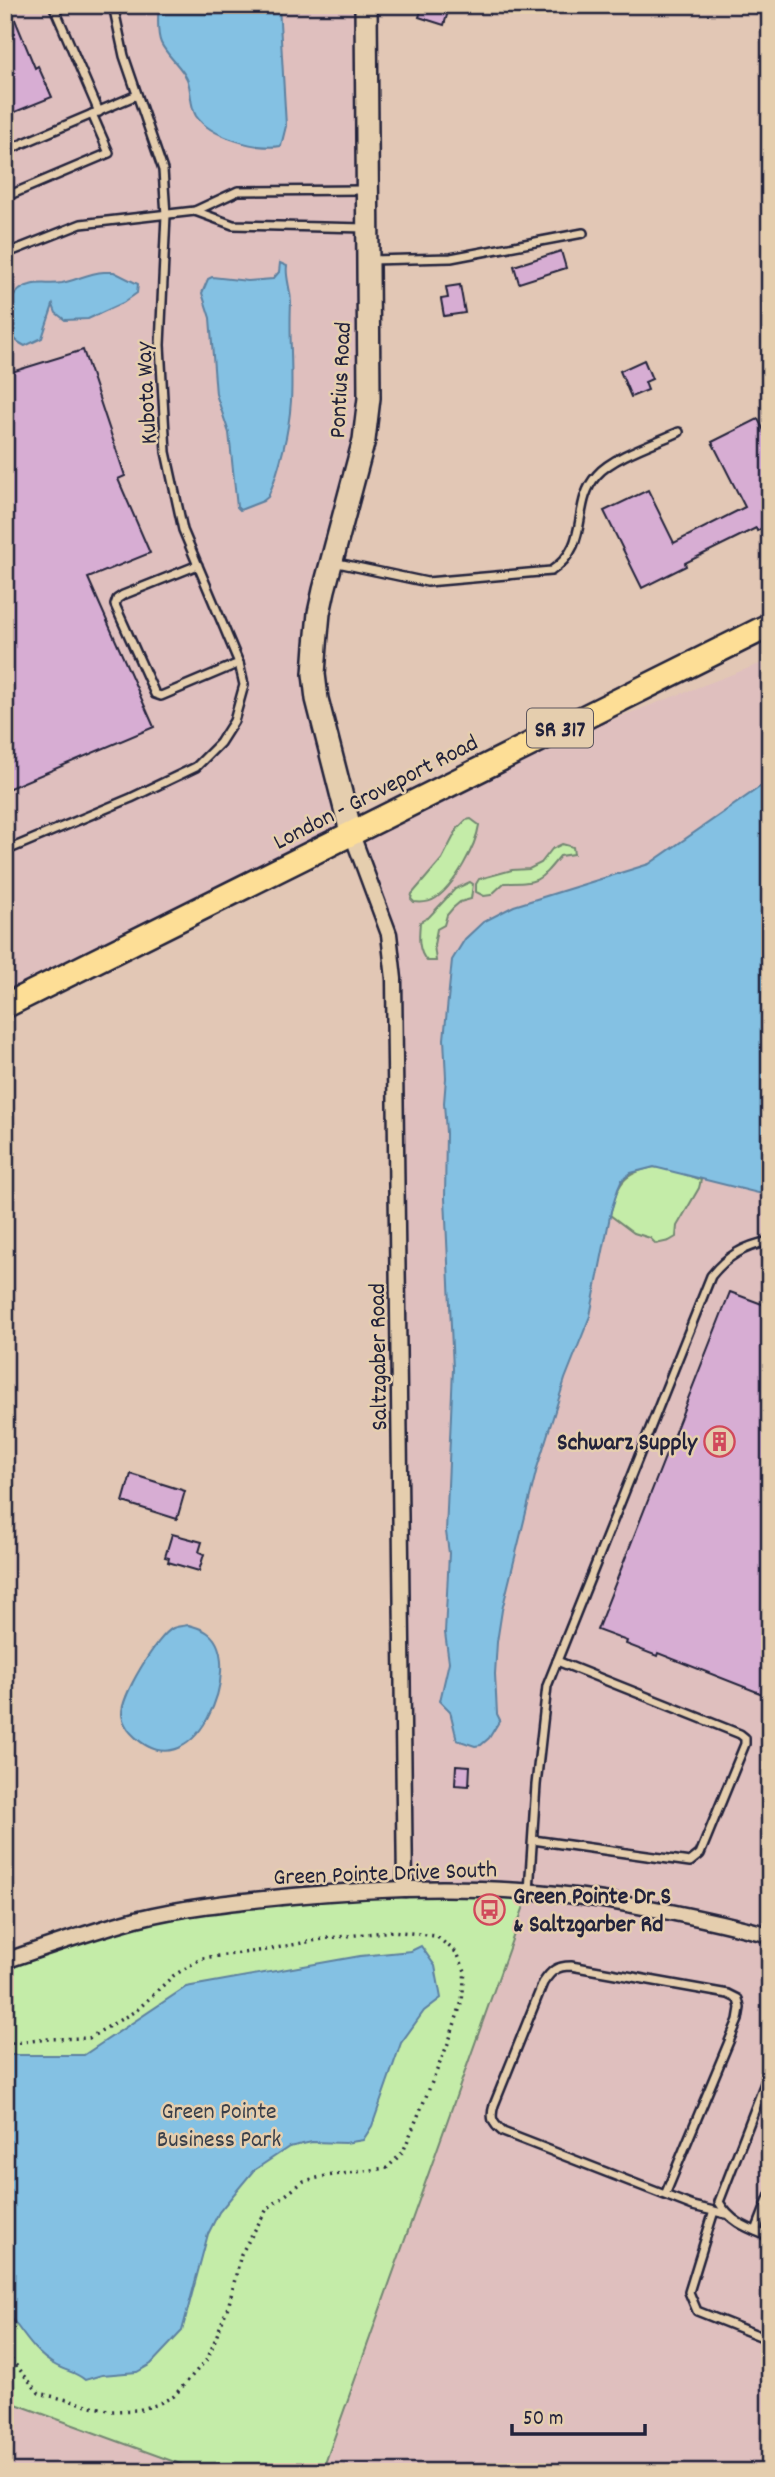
<svg xmlns="http://www.w3.org/2000/svg" width="775" height="2477" viewBox="0 0 775 2477" font-family="Dekko,sans-serif">
<rect width="100%" height="100%" fill="#e2c7b5"/>
<filter id="ink" filterUnits="userSpaceOnUse"><feTurbulence type="fractalNoise" baseFrequency=".0143" numOctaves="2"/><feDisplacementMap in="SourceGraphic" scale="14" xChannelSelector="R" yChannelSelector="G"/><feConvolveMatrix kernelMatrix="1 2 1 2 8 2 1 2 1" color-interpolation-filters="sRGB"/></filter>
<g filter="url(#ink)">
<polygon fill="#dfbfbe" points="5,5 366,5 370,368 316,645 351,832 464,776 770,660 770,2472 5,2472 5,1930 18,1956 405,1889 393,956 352,833 5,1006"/>
<g fill="#c4eca8" stroke="#738772" stroke-width="2">
<path d="M471 819 479 825C476 846 454 886 436 898 430 902 421 903 414 902L411 899 412 894 442 859 458 828 466 820Z"/>
<path d="M562 844 573 847 574 854 560 856C538 883 538 883 504 883L491 895 484 896 476 892V884L479 879 512 870 529 869 541 863 552 849Z"/>
<path d="M470 882 473 884 471 899 460 902 453 908 447 915 444 925 437 929 434 945 436 961H427C417 950 419 935 420 922L429 917 455 889Z"/>
<path d="M654 1167 670 1169 701 1180 699 1188 677 1226 676 1237 669 1241 656 1244 650 1238 634 1233 610 1215C617 1185 622 1173 654 1167Z"/>
<polygon points="330,1892 529,1892 322,2472 202,2472 5,2400 5,1961 137,1919"/>
</g>
<g fill="#84c1e3" stroke="#5d81a0" stroke-width="2">
<path d="M158 5H279L286 126 281 146C256 150 211 137 196 116 189 104 192 90 187 79 181 66 167 56 161 43 156 32 159 17 158 5Z"/>
<path d="M280 263 287 266C285 276 291 290 291 303 289 335 293 369 291 401 289 432 280 468 268 497L263 501 240 510 237 507 229 433 216 394 210 318 202 293 208 279 212 277 248 281 273 279 279 272Z"/>
<path d="M104 272H114L138 284 137 293 123 303 88 319 65 320 56 313 53 305 42 338 25 346C16 342 7 333 5 323 3 309 15 288 30 285 40 282 51 285 62 283 76 280 89 273 104 272Z"/>
<polygon points="770,780 770,1193 766,1195 654,1167 631,1173 622,1180 618,1189 611,1211 590,1316 565,1379 537,1468 502,1610 497,1642 495,1674 497,1714 500,1720 489,1738 481,1745 475,1746 457,1740 450,1711 440,1701 449,1662 445,1633 449,1553 446,1532 453,1369 445,1198 446,1133 444,1103 446,1078 444,1039 452,960 465,939 483,922 514,906 649,864"/>
<path d="M189 1625C195 1627 203 1629 208 1633 247 1662 193 1799 131 1733 127 1729 122 1720 122 1714 121 1696 157 1636 173 1628 178 1626 183 1626 189 1625Z"/>
<path d="M421 1946 435 1966 441 1998 424 2011 401 2043 372 2126 363 2140 345 2143 312 2142 289 2147 253 2171 219 2212 208 2234 182 2331 151 2364 137 2372 102 2375 85 2380C76 2372 65 2371 55 2365 32 2352 21 2329 5 2310V2055H84L186 1987 360 1956 411 1951Z"/>
</g>
<g fill="#d7add3" stroke="#22223b" stroke-width="2">
<polygon points="5,5 9,5 35,68 38,66 52,97 5,116"/>
<polygon points="423,5 450,5 444,25 419,17"/>
<polygon points="561,251 566,268 519,283 514,266"/>
<polygon points="460,285 465,313 444,316 441,299 448,298 446,287"/>
<polygon points="83,350 125,476 118,479 150,553 88,578 154,727 5,790 5,374"/>
<polygon points="644,360 652,379 645,382 648,390 631,397 620,371"/>
<polygon points="758,419 770,442 770,524 757,531 756,528 685,563 686,566 642,588 604,511 648,490 674,543 745,507 712,442"/>
<polygon points="730,1292 770,1307 770,1697 658,1653 657,1656 626,1644 627,1641 597,1630"/>
<polygon points="131,1474 185,1491 177,1519 123,1502"/>
<polygon points="172,1534 202,1542 199,1552 204,1554 199,1571 168,1562 169,1558 165,1557"/>
<polygon points="456,1765 470,1766 469,1786 455,1785"/>
</g>
<g fill="none" stroke-linecap="round" stroke-linejoin="round">
<defs>
<g id="lane">
<polyline points="53,5 99,112"/>
<polyline points="113,5 124,56 163,170 166,215 160,345 166,452 183,530 239,663 161,696 155,694 115,605 117,599 123,595 198,565"/>
<polyline points="5,151 137,95"/>
<polyline points="5,197 109,153 92,114"/>
<polyline points="195,211 233,225 366,228"/>
<polyline points="5,254 81,224 195,211 238,191 364,190"/>
<polyline points="370,260 451,258 583,233"/>
<path d="M333 562 427 582 551 571C592 544 570 505 597 475 614 456 655 443 679 432"/>
<polyline points="5,851 131,798 196,767 220,743 234,721 244,685 239,663"/>
<polyline points="533,1840 690,1862 700,1854 745,1744 745,1738 740,1734 557,1661"/>
<path d="M529 1891 536 1785 547 1686 711 1276C727 1256 744 1246 770 1241"/>
<path d="M770 2070 719 2202C731 2223 748 2228 770 2237"/>
<path d="M665 2195 738 2020 740 2008 738 1999 728 1994 571 1966C556 1966 551 1971 543 1983L494 2105C490 2118 492 2123 503 2132L693 2206 726 2214"/>
<polyline points="714,2211 689,2292 697,2311 770,2340"/>
<polyline points="756,2231 770,2195"/>
</g>
<g id="street">
<polyline points="351,832 389,934 394,979 405,1889"/>
<path d="M5 1961C48 1946 92 1931 136 1919 184 1907 234 1902 282 1897 382 1887 484 1884 583 1897 646 1906 708 1919 770 1935"/>
</g>
<polyline id="secondary" points="351,832 317,699 314,674 316,645 319,613 324,590 364,440 369,398 366,5"/>
<polyline id="primary" points="5,1006 770,625"/>
</defs>
<use href="#lane" stroke="#22223b" stroke-width="12"/>
<use href="#street" stroke="#22223b" stroke-width="19"/>
<use href="#secondary" stroke="#22223b" stroke-width="26"/>
<use href="#primary" stroke="#22223b" stroke-width="28"/>
<polyline stroke="#22223b" stroke-width="3.5" stroke-dasharray="2 5" stroke-linecap="butt" points="5,2044 48,2039 89,2038 137,2010 173,1976 202,1958 266,1950 328,1938 393,1931 436,1936 457,1953 465,1971 462,2001 449,2041 403,2152 387,2168 326,2176 304,2181 267,2209 241,2254 229,2304 208,2358 174,2396 156,2405 138,2410 112,2411 39,2393 5,2352"/>
<use href="#lane" stroke="#e5ceae" stroke-width="7"/>
<use href="#street" stroke="#e5ceae" stroke-width="14"/>
<use href="#secondary" stroke="#e5ceae" stroke-width="21"/>
<use href="#primary" stroke="#fdde96" stroke-width="23"/>
</g>
</g>
<defs>
<symbol id="building-ring" viewBox="-11 -11 22 22"><circle r="9.5" fill="#e5ceae" stroke="#d1495b" stroke-width="1.5"/><path d="M-4-6H4V6H1V3H-1V6H-4ZM-2.5-4.3h1.7v1.8h-1.7ZM.8-4.3h1.7v1.8H.8ZM-2.5-1h1.7V.8h-1.7ZM.8-1h1.7V.8H.8Z" fill="#d1495b"/></symbol>
<symbol id="bus-ring" viewBox="-11 -11 22 22"><circle r="9.5" fill="#e5ceae" stroke="#d1495b" stroke-width="1.5"/><path d="M-5-6H5V4H4V6H2V4H-2V6H-4V4H-5ZM-3.5-4V0h7V-4ZM-3.5 1.2v1.5H-2V1.2ZM2 1.2v1.5H3.5V1.2Z" fill="#d1495b"/></symbol>
</defs>
<g fill-rule="evenodd">
<use href="#building-ring" x="702" y="1424" width="35" height="35"/>
<use href="#bus-ring" x="472" y="1892" width="35" height="35"/>
</g>
<g text-anchor="middle" stroke-width="5" stroke-linejoin="round" paint-order="stroke">
<rect fill="#e5ceae" stroke="#5c565e" stroke-width="2" x="527" y="708.5" width="66" height="39" rx="5"/>
<g font-size="23" font-weight="bold" fill="#22223b">
<text x="560" y="736">SR 317</text>
</g>
<g font-size="24" fill="#22223b" stroke="#e5ceae">
<text transform="translate(339 380) rotate(-87)" y="8">Pontius Road</text>
<text transform="translate(145 393) rotate(-93)" y="8">Kubota Way</text>
<text transform="translate(375 791) rotate(-27)" y="8">London - Groveport Road</text>
<text transform="translate(377 1357) rotate(-91)" y="8">Saltzgaber Road</text>
<text transform="translate(385 1872) rotate(-2)" y="8">Green Pointe Drive South</text>
</g>
<g font-size="24" font-weight="bold" fill="#22223b" stroke="#e5ceae" text-anchor="end">
<text x="697" y="1449">Schwarz Supply</text>
<text x="513" y="1903" text-anchor="start">Green Pointe Dr S<tspan x="513" dy="28">&amp; Saltzgarber Rd</tspan></text>
</g>
<g font-size="24" fill="#3a404b" stroke="#e5ceae">
<text x="219" y="2118">Green Pointe<tspan x="219" dy="28">Business Park</tspan></text>
</g>
</g>
<rect width="775" height="2477" fill="none" stroke="#e5ceae" stroke-width="28"/>
<rect x="14" y="14" width="747" height="2449" fill="none" stroke="#22223b" stroke-width="2.5" filter="url(#ink)"/>
<path d="M512 2424v10h133v-10" fill="none" stroke="#22223b" stroke-width="3.5"/>
<text x="523" y="2424" font-size="21" fill="#22223b" stroke="#e5ceae" stroke-width="5" paint-order="stroke">50 m</text>
</svg>
